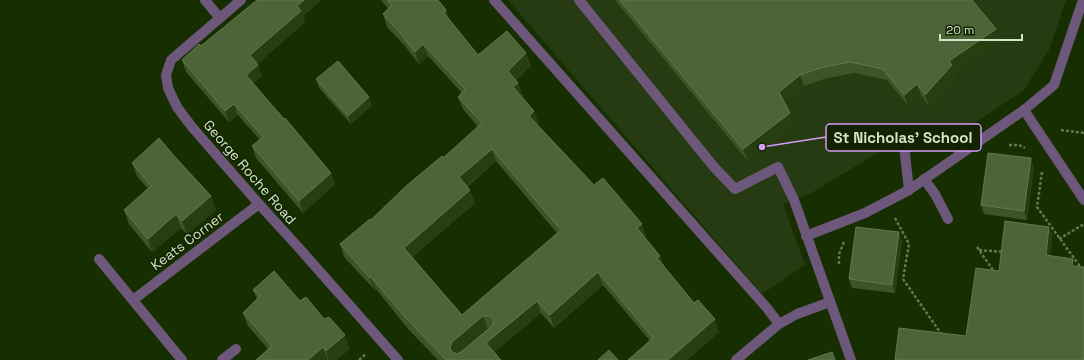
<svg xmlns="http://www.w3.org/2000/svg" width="1084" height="360" viewBox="0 0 1084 360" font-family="'Space Grotesk',sans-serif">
<rect width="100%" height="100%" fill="#172e00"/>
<polygon fill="#263b11" points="508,0 1066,0 1049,50 1023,91 938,147 918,142 887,147 813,192 783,204 805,265 762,294"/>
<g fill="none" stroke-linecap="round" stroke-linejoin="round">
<g stroke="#637751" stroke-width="2.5" stroke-dasharray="3 2" stroke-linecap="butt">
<polyline points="1061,130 1084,133"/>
<polyline points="1009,145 1019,145 1025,148"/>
<polyline points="1042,172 1037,207 1084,272"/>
<polyline points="895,218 909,244 903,279 942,335"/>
<polyline points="1059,239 1084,224"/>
<polyline points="977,247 995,273"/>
<polyline points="979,250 1004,252"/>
<polyline points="839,264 839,254 844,242"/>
<polyline points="359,360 366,354"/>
</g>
<g stroke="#6d577a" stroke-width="10">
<polyline points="205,0 219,17"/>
<polyline points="241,0 171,60 166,75 168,88 177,107 192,127 259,204 299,248 398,360"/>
<polyline points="494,0 767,308 779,324"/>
<polyline points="579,0 714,167 735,189 778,167 794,200 851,360"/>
<polyline points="1024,110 1084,200"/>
<polyline points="904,145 909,190"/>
<polyline points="924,179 935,194 948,219"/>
<polyline points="806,236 865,213 909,190 1024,110 1054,85 1083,0"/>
<polyline points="99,259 182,360"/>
<polyline points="133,300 259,204"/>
<polyline points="222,360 236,349"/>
<polyline points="736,360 779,324 797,314 830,302"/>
</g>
</g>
<g fill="#3c5526" fill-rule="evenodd">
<polygon points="257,0 321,0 303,16 305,22 257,64 262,76 253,83 335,184 303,213 256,158 252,146 260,140 238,115 229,122 186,72 182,60 201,46"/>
<path d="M381 0H438L446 10 449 19 478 55 526 53 531 66 516 80 518 83 523 96 522 97 539 124 537 125 594 185 646 236 645 238 660 256 664 266 694 303 719 332 687 360H628L650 341 603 285 554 328 541 313 494 352 501 360H438L409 330 376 289 375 290 344 257 340 244 371 220 443 158 478 127 463 109 458 97 462 93 428 56 419 64 405 46 387 27 383 14 388 9ZM496 161 557 233 462 315 412 257 475 203 467 187ZM488 329H489L459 353Z"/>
<polygon points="615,0 972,0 996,29 1000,40 955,71 956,76 929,106 921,95 908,106 887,80 854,73 824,79 804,86 784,102 790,113 794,124 747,160"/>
<polygon points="316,79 372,105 351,124 319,88"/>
<polygon points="175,157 211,196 216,210 187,234 181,228 152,252 129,224 124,210 148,189 137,176 132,163"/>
<polygon points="1034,167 1027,220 984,214 981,205"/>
<polygon points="902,241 895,293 852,288 849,279"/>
<polygon points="253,290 300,301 324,319 350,349 336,360 256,360 268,349 248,326 243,313 257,299"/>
</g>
<g fill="#273f10">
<polygon points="304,0 321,0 303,16 305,22 254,67 250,55 297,6"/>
<polygon points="446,10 450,23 444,13"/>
<polygon points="996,29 1000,40 955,71 956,76 929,106 925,95 949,61"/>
<polygon points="423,44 428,56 419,64 415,52"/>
<polygon points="526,53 531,66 512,83 508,71"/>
<polygon points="258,65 262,76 250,86 246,75"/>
<polygon points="800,75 804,86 783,103 779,92"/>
<polygon points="518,83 523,96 518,100 513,87"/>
<polygon points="917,84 921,95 908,106 904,95"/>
<polygon points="369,97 372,105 351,124 348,116"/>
<polygon points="234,104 238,115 229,122 225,111"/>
<polygon points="534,111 539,124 534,128 529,116"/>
<polygon points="790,113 794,124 747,160 743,149"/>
<polygon points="492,149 496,161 463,189 459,177"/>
<polygon points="1031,158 1034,167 1027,220 1024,211"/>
<polygon points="331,173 335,184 303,213 299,201"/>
<polygon points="470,190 475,203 408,260 404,248"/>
<polygon points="211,196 216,210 187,234 182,221"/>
<polygon points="176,214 181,228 152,252 148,239"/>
<polygon points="642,224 646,236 642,241 637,228"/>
<polygon points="1049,227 1053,235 1049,264 1046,255"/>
<polygon points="899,232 902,241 895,293 892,285"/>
<polygon points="660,256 665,268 657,258"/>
<polygon points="1073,259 1076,267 1072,266"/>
<polygon points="598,272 603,285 554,328 550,315"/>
<polygon points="371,277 376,289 375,290 370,278"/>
<polygon points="537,301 541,313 491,355 486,343"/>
<polygon points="483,316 488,329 457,355 455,360 450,348 452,342"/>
<polygon points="715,319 719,332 687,360 668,360"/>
<polygon points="345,335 350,349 336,360 329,360 326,351"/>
<polygon points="323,347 328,360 308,360"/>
</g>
<g fill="#4d6438" stroke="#62784e" fill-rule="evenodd">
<polygon points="257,0 304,0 297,6 301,11 250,55 258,65 246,75 284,119 285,118 331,173 299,201 252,146 263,137 234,104 225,111 182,60 199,44 201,46"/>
<path d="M387 0H438L446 10 444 13 478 55 507 31 526 53 508 71 518 83 513 87 534 111 529 116 594 185 603 178 642 224 637 228 660 256 657 258 694 303 698 300 715 319 668 360H628L653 338 598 272 550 315 537 301 486 343 501 360H446L405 317 371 277 370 278 340 244 370 219 371 220 405 187 442 156 443 158 482 123 458 97 465 89 423 44 415 52 400 33 383 14 392 5ZM492 149 561 230 462 315 404 248 470 190 459 177ZM483 316H490L494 320 492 326 461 352 457 354 452 352 450 348 452 342Z"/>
<polygon points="620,0 972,0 996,29 949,61 952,65 925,95 917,84 904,95 883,69 850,62 820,68 800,75 779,92 790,113 743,149"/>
<polygon points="338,61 369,97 348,116 316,79"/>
<polygon points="159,138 175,157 211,196 182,221 176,214 148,239 124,210 151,186 132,163"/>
<polygon points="988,153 1031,158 1024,211 981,205"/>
<polygon points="1005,221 1049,227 1046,255 1073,259 1072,266 1084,267 1084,360 895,360 899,328 966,336 976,268 999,271"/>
<polygon points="856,227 899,232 892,285 849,279"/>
<polygon points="274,271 300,301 306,297 324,319 329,317 345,335 326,351 323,347 308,360 256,360 272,346 243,313 260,296 253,290"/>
<polygon points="609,350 618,360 598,360"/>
<polygon points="832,352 835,360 808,360"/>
</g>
<g text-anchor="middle" stroke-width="3" stroke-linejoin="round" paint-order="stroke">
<g font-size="14" fill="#d4e3c9" stroke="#122301">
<text transform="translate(250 172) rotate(49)" y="5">George Roche Road</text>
<text transform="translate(187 241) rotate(-37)" y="5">Keats Corner</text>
</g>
</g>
<path fill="none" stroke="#d69bf9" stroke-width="1.5" d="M762 147L826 137"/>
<circle fill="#d69bf9" stroke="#122301" stroke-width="1.5" cx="762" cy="147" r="4"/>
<rect fill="#122301" stroke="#d69bf9" stroke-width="1.5" x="826" y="124" width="155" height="27" rx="4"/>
<g font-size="15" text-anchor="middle" font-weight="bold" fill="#d4e3c9">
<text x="903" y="143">St Nicholas' School</text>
</g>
<path d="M940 34v6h82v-6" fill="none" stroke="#d4e3c9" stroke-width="2"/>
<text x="946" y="34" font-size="12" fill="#d4e3c9" stroke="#122301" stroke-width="3" paint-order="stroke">20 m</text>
</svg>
